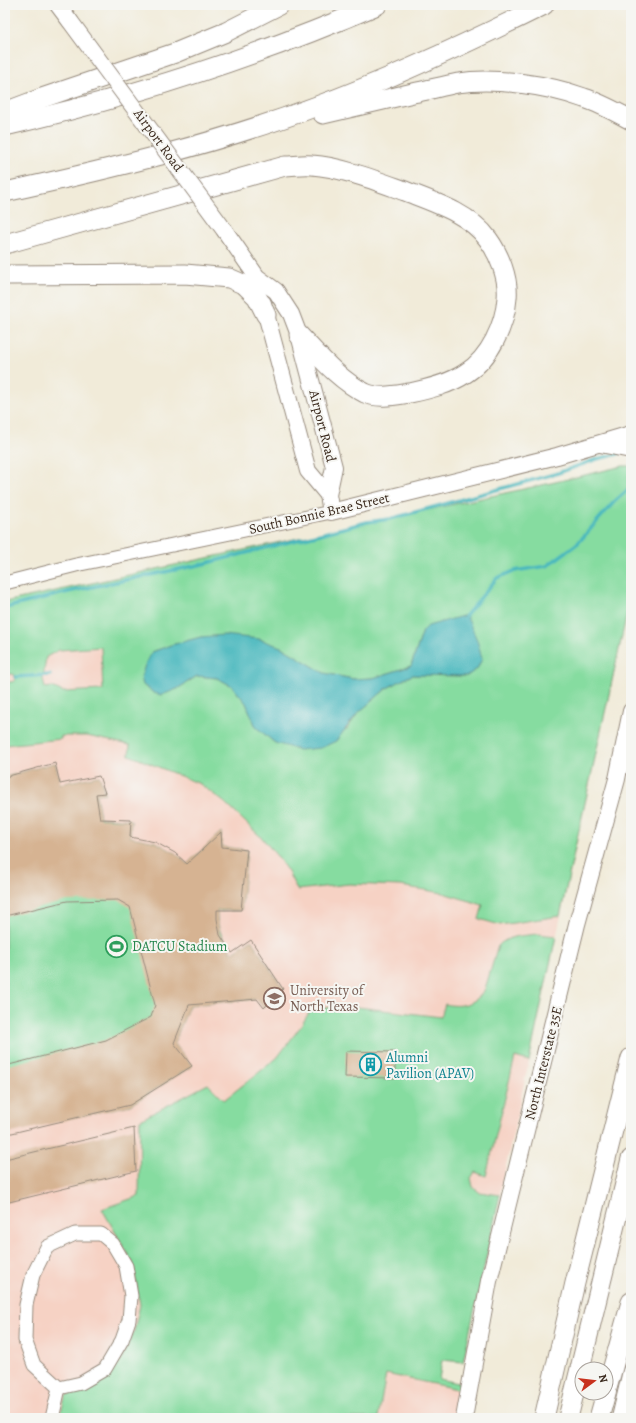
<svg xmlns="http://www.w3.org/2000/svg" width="636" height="1423" viewBox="0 0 636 1423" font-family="Alegreya,serif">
<rect width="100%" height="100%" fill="#f6f6f2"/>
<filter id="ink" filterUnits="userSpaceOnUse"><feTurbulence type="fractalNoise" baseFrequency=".025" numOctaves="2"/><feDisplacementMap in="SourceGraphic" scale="8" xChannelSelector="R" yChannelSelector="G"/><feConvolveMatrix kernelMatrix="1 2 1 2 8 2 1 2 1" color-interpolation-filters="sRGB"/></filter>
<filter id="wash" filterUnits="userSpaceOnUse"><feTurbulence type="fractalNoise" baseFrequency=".012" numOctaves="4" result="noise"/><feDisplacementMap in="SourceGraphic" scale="16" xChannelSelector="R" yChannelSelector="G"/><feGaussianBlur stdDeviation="0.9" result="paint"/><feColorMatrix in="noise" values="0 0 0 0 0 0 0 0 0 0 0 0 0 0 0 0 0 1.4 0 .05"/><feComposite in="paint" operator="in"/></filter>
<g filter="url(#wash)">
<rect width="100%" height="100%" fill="#f1ebd9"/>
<polygon fill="#f6d2c4" points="623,466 631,466 631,596 463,1362 442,1360 439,1379 463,1384 456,1418 5,1418 5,602 551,483"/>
<g fill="#86dca0" stroke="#60835f" fill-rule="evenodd">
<path d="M623 466H631V595L560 916 500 925 479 919 483 905 443 893 401 886 349 884 297 890 288 872 277 856 263 839 224 802 200 784 129 755 130 745 87 736H61V739L5 745V683L15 681 13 674H5V602L551 483ZM423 631 467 676 412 675 387 688 358 713 347 729 275 743 256 727 246 703 232 686 217 678 197 676 177 689 154 693 143 685 152 652 171 645 201 637 281 647 324 673 353 679 373 678 411 666ZM101 647 103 690 63 692 52 687 45 688 43 679 46 657 59 650Z"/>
<path d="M55 763 60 784 99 776 105 793 96 794 100 818 131 820 130 837 155 842 175 853 187 864 221 832 222 847 247 850 241 910 217 911C216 928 223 939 232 953L251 940 283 989 264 1008 257 999 189 1005 174 1043 192 1066 130 1105 5 1133V777Z"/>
<path d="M537 934 556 936 529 1061 515 1057 486 1176 475 1172 471 1178 473 1187 479 1192 500 1195 463 1362 442 1360 439 1379 463 1384 462 1390 386 1374 378 1418H59L66 1395 82 1391 103 1379 119 1364 134 1331 140 1305 133 1263 102 1209 139 1196 140 1120 208 1084 224 1100 277 1058 301 1026 310 1011 333 1007 349 1006 441 1017 445 1004C460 1008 477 1004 485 989L498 946C508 935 524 936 537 934Z"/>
</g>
<polygon fill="#48b8be" stroke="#42716e" points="466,615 477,640 482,659 477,669 467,676 412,675 387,688 358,713 336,741 321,748 299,750 275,743 256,727 246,703 232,686 217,678 197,676 177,689 162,695 154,693 143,685 141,677 145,665 152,652 171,645 201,637 224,635 259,639 281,647 324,673 353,679 373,678 411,666 423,631 428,626"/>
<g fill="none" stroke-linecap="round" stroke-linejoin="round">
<g stroke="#48b8be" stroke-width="3.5">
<polyline points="5,608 72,591 199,565 367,522 390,519 558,473 597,459 618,454"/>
<polyline points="463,619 497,578 514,571 547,566 578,543 614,502 631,487"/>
<polyline points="15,677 50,675"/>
</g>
</g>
<g id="blocks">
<g fill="#d6b392">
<polygon points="55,763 60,784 99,776 105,793 96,794 100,819 131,820 130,837 155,842 175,853 187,864 221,832 222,847 247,850 241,910 217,910 217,919 220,935 232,953 251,940 283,989 264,1008 257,999 189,1005 174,1043 192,1066 130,1105 12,1133 5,1133 5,1066 106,1040 151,1017 155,1005 130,907 118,900 67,901 5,916 5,777"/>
<polygon points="346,1051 395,1052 395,1078 345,1077"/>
<polygon points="134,1128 136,1171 5,1203 5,1159"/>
</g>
</g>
</g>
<g filter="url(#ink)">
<use href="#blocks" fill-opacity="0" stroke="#968a7c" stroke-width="1"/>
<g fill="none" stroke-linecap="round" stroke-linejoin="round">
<defs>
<g id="minor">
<polyline points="5,583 76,565 331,512"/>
<polygon points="75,1234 101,1234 113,1244 126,1266 131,1296 129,1320 122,1340 105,1369 81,1383 59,1388 34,1365 25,1340 26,1305 33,1275 47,1247"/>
<polyline points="52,1418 59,1388"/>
</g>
<g id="major">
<polyline points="58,5 70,21"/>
<polyline points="225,231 257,277 276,291 291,314 299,335 334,467 328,495 331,512 557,456 631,434"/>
<polyline points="263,303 308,471 328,495"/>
<polyline points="600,444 631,450"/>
<polyline points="464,1418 489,1281 577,924 617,779 631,711"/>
<polyline points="620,1418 631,1371"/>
</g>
<g id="highway">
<polyline points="5,112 42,98 175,53 226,32 279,5"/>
<path d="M323 114C353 107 383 100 413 93 428 90 443 86 458 83 494 77 549 85 584 98 600 103 616 112 631 120"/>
<path d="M5 126C133 97 256 57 377 5"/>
<path d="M5 192C110 169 216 144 317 106 395 77 470 42 544 5"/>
<path d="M5 244 285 166C293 166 303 164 312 165 341 167 377 181 405 191 433 202 469 213 488 239 499 254 509 278 507 298 505 325 490 358 466 373 450 384 429 389 410 393 396 395 378 399 365 393 339 380 319 356 299 335"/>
<polyline points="5,275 185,274 229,278 245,285 257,297 266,315"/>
<polyline points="606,1392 631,1302"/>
<polyline points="544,1418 575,1283 631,1058"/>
<polyline points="568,1418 631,1159"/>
<polyline points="599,1418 606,1393"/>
</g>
</defs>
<use href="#minor" stroke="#968a7c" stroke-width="15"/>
<use href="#major" stroke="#968a7c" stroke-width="18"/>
<use href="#highway" stroke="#968a7c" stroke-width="21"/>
<use href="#minor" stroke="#fff" stroke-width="13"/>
<use href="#major" stroke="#fff" stroke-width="16"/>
<use href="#highway" stroke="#fff" stroke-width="19"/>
<defs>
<polyline id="major-bridge" points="70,21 225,231"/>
</defs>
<use href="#major-bridge" stroke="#968a7c" stroke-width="18" stroke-linecap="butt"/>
<use href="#major-bridge" stroke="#fff" stroke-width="16"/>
</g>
</g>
<defs>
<symbol id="stadium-ring" viewBox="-11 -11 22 22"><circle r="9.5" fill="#f6f6f2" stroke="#2e9e5b" stroke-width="1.5"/><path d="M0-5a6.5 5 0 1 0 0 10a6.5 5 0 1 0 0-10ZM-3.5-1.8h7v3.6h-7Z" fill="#2e9e5b"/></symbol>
<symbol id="university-ring" viewBox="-11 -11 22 22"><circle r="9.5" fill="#f6f6f2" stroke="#8d6e63" stroke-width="1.5"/><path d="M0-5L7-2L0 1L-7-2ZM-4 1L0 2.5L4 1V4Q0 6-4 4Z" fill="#8d6e63"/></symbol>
<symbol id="building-ring" viewBox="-11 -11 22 22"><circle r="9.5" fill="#f6f6f2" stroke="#0f9aa8" stroke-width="1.5"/><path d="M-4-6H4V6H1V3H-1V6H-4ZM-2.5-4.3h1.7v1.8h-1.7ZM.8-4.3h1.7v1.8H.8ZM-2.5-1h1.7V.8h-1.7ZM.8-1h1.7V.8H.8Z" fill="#0f9aa8"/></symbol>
</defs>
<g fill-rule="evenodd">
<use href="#stadium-ring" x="104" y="934" width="25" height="25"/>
<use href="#university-ring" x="262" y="986" width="25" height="25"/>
<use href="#building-ring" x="358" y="1052" width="25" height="25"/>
</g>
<g text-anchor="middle" stroke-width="4" stroke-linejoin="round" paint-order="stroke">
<g font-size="14" fill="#3b2a1e" stroke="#f6f6f2">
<text transform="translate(159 140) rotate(54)" y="5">Airport Road</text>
<text transform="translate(323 426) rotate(76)" y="5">Airport Road</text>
<text transform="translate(319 513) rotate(-13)" y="5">South Bonnie Brae Street</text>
<text transform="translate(543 1063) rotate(-76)" y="5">North Interstate 35E</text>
</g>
<g font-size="14" fill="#27864d" stroke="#f6f6f2" text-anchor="start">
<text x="132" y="951">DATCU Stadium</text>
</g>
<g font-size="14" fill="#785e54" stroke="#f6f6f2" text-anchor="start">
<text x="290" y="995">University of<tspan x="290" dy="16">North Texas</tspan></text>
</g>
<g font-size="14" fill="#0d838f" stroke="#f6f6f2" text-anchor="start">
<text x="386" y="1062">Alumni<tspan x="386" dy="16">Pavilion (APAV)</tspan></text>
</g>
</g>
<rect width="636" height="1423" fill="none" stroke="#f6f6f2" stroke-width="20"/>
<g transform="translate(594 1381) rotate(75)"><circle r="19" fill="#f6f6f2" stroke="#aba49d"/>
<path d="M0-3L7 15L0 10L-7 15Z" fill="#c8321e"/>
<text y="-6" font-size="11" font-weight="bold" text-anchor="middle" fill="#3b2a1e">N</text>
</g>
</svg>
